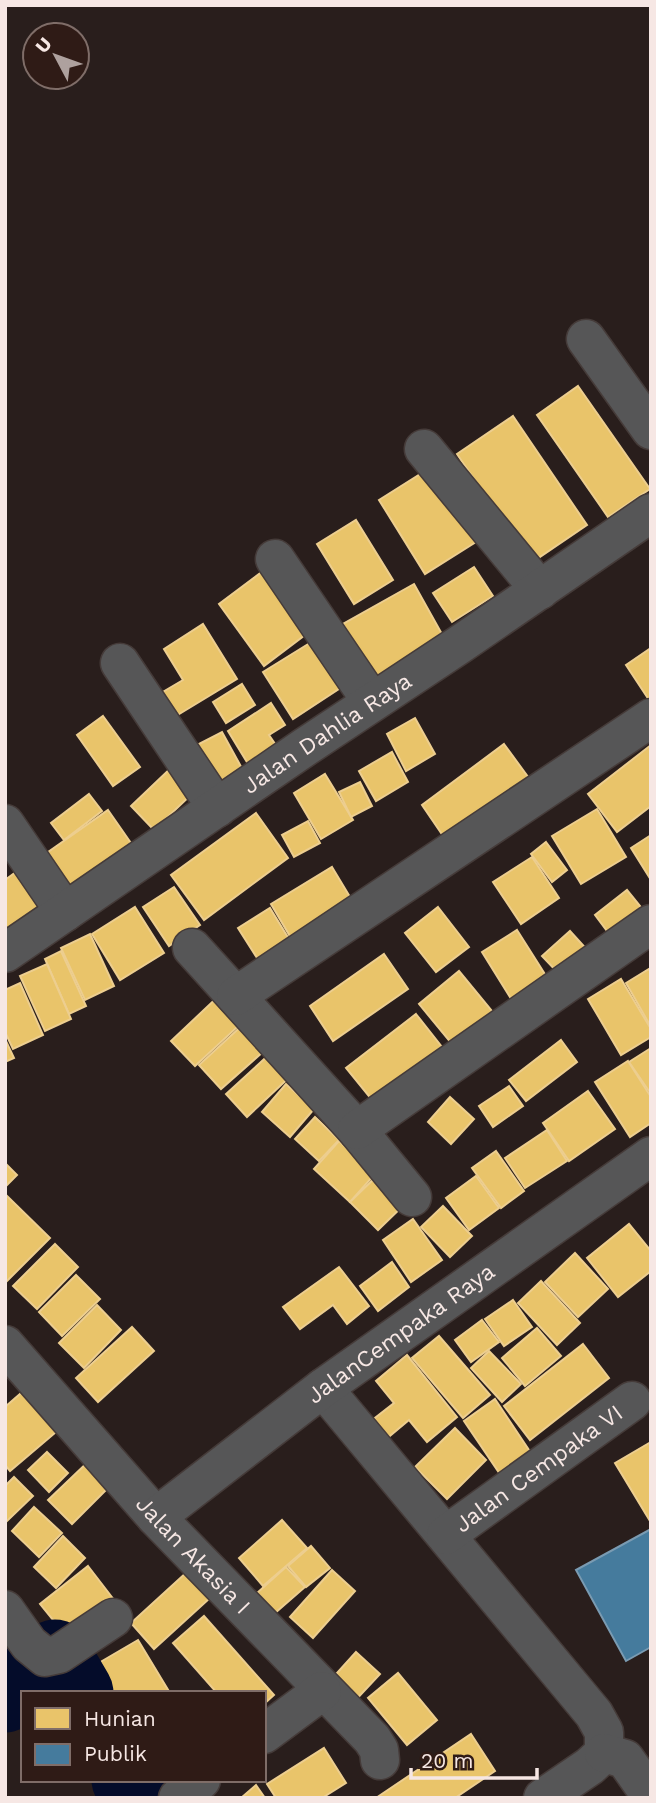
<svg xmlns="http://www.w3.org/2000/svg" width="656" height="1803" viewBox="0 0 656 1803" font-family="'Work Sans',sans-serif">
<rect width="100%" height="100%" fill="#291e1c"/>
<g fill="#e9c46a" stroke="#edce8f" stroke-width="2">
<polygon points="578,386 650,489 608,517 537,415"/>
<polygon points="513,416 587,525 531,563 457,454"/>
<polygon points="430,468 476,542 425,574 379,500"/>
<polygon points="356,520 393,580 354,604 317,544"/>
<polygon points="474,567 493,596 452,622 433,593"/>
<polygon points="263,571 309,632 264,666 219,604"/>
<polygon points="414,584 447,643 377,683 343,624"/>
<polygon points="203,624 237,679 176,716 161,693 183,680 164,649"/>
<polygon points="313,641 342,687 293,719 263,672"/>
<polygon points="651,648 651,703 626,665"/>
<polygon points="242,684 255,705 226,723 213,702"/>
<polygon points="271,703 285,725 269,735 282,754 253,772 228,731"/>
<polygon points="103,716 140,767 113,786 77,735"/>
<polygon points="415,718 435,754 406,771 387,734"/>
<polygon points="222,732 244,772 218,786 197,745"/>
<polygon points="504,744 534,785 450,846 422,805"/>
<polygon points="651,745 651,806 617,832 588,794"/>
<polygon points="392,752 408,782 376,801 359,771"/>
<polygon points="172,767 195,791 154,830 131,806"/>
<polygon points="325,774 353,820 321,839 294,793"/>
<polygon points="360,782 372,806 351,817 339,792"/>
<polygon points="89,794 102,811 64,840 51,823"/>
<polygon points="597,809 626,857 581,884 552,836"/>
<polygon points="108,810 133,846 66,892 41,857"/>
<polygon points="256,813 288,858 204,920 171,875"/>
<polygon points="308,821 320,843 294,857 282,835"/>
<polygon points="651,835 651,880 631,848"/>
<polygon points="546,842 567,870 552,882 531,854"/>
<polygon points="532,857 559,898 521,924 493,882"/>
<polygon points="332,867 359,912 298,950 271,904"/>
<polygon points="16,872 42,908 5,935 5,880"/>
<polygon points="174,887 200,925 169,946 143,907"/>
<polygon points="627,890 649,917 616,943 595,915"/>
<polygon points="135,907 164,953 120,980 92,934"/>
<polygon points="438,907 469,947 436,972 405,933"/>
<polygon points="270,908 297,952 266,972 238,928"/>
<polygon points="517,930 548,979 513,1002 482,952"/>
<polygon points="570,931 590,953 562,977 542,956"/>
<polygon points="90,934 114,986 85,1000 61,948"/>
<polygon points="61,951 86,1006 69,1014 45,959"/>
<polygon points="384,954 408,989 333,1041 310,1006"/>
<polygon points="47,964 71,1019 45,1031 20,976"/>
<polygon points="649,969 651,973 651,1027 626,983"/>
<polygon points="459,971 497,1017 457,1050 419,1004"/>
<polygon points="621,979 651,1029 651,1037 621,1055 588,999"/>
<polygon points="20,983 43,1035 13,1049 5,1032 5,990"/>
<polygon points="223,992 247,1018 195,1066 171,1041"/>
<polygon points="416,1014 446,1052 377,1106 346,1068"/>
<polygon points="249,1019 272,1044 221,1089 199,1065"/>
<polygon points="5,1039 14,1058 5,1062"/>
<polygon points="561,1040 577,1062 526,1101 509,1080"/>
<polygon points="651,1048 651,1094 629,1062"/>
<polygon points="273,1051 294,1073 247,1117 226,1094"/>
<polygon points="628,1061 651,1097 651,1123 630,1137 595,1082"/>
<polygon points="286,1084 314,1109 290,1137 262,1112"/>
<polygon points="509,1086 523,1106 493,1127 479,1106"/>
<polygon points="588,1091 615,1129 569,1161 543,1123"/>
<polygon points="450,1097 474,1119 451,1144 428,1122"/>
<polygon points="315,1117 339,1140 319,1161 295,1139"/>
<polygon points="547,1130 567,1161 525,1188 505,1158"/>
<polygon points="339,1141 375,1174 350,1202 314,1169"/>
<polygon points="496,1151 524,1191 501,1208 472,1168"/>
<polygon points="5,1163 17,1175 5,1187"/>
<polygon points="381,1172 409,1200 378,1230 350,1202"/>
<polygon points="476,1176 499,1208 469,1230 446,1198"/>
<polygon points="5,1194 50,1238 6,1282 5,1282"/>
<polygon points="443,1206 472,1236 450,1257 421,1227"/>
<polygon points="413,1219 442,1260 411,1282 383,1240"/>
<polygon points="629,1224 651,1251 651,1271 618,1297 587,1258"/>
<polygon points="55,1244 78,1267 37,1309 13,1286"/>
<polygon points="575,1253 608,1289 578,1317 545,1282"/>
<polygon points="392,1262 409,1287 378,1311 360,1286"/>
<polygon points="339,1267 369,1306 347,1324 333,1305 300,1329 283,1307"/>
<polygon points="76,1275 100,1299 62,1336 39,1312"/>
<polygon points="541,1281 580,1323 557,1345 518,1303"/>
<polygon points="513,1300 532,1327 504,1346 485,1319"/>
<polygon points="97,1305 121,1330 84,1368 59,1343"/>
<polygon points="482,1320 499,1342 471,1362 455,1340"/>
<polygon points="132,1327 154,1351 98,1402 76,1378"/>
<polygon points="537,1328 561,1356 525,1386 502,1358"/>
<polygon points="439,1336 490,1395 463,1418 412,1358"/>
<polygon points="583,1344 609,1378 530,1440 504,1406"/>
<polygon points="489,1351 521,1384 502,1402 471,1368"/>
<polygon points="407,1355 457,1417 427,1442 409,1420 385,1440 371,1421 394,1403 376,1381"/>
<polygon points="28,1387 62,1427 10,1471 5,1465 5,1407"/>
<polygon points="495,1399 535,1459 504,1480 464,1421"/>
<polygon points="455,1428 486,1460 447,1499 415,1467"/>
<polygon points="651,1442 651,1521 650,1521 615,1463"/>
<polygon points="47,1452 68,1473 49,1492 28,1470"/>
<polygon points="90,1460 113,1483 72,1524 48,1500"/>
<polygon points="14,1477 33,1496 5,1523 5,1486"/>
<polygon points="34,1507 62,1533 39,1557 12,1531"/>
<polygon points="282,1520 307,1548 263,1586 239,1558"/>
<polygon points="63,1536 85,1558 56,1588 34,1567"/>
<polygon points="311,1546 330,1568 306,1587 288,1566"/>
<polygon points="88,1566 118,1605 71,1642 40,1604"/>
<polygon points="286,1567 305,1587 275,1613 257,1593"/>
<polygon points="332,1570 355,1591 313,1638 290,1617"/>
<polygon points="187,1572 210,1598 154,1649 131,1623"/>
<polygon points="204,1616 274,1695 264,1704 264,1693 217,1693 173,1643"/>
<polygon points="138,1640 170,1693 82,1693 73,1678"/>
<polygon points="28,1648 41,1664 5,1691 5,1665"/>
<polygon points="356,1652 380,1674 351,1705 328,1683"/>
<polygon points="398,1673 437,1720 407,1745 368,1698"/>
<polygon points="471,1734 495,1771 455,1798 376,1798"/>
<polygon points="324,1748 346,1783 322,1798 276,1798 267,1784"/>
<polygon points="256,1785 265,1798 241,1798"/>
</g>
<polygon fill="#457b9d" stroke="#7a9bb2" stroke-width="2" points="651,1529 651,1647 626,1661 576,1570"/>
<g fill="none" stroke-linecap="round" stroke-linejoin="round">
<g stroke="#040c2a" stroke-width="75">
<polyline points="5,1695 55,1657 76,1693"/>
<polyline points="129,1780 139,1798"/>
</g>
<defs>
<g id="street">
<polyline points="586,339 651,430"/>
<polyline points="424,449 540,590"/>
<polyline points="275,559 372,702"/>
<polyline points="120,663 217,808"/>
<polyline points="5,824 65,912"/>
<polyline points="192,948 357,1130 412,1197"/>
<path id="s1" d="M5 953 305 747 459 645 651 513"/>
<polyline points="236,996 651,718"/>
<polyline points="357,1130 651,924"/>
<path id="s2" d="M5 1345 156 1517 372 1739 379 1750 380 1760"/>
<polyline points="323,1388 594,1714 604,1732 604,1753 590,1766 543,1798"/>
<path id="s3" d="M156 1517 323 1388 651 1156"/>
<path id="s4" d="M446 1535 632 1401"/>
<polyline points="5,1610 29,1644 45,1657 59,1654 113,1618"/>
<polyline points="264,1734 322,1691"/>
<polyline points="604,1753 625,1759 651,1796"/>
<polyline points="178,1798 201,1780"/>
</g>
</defs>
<use href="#street" stroke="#453b39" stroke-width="41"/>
<use href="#street" stroke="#565657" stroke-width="38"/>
</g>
<g text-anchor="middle" stroke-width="7" stroke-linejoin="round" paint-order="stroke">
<g font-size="23" fill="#f6e7e4" stroke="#2f1b16">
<text dy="8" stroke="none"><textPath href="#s1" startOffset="390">Jalan Dahlia Raya</textPath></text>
<text dy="8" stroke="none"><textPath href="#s3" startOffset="306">JalanCempaka Raya</textPath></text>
<text dy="8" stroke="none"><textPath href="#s4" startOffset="114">Jalan Cempaka VI</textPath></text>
<text dy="8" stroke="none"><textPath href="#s2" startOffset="282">Jalan Akasia I</textPath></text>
</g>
</g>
<rect width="656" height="1803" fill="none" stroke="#f6e7e4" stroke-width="14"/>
<rect x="21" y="1691" width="245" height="91" fill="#2f1b16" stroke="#7f6d68" stroke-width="2"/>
<rect x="35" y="1708" width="35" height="21" fill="#e9c46a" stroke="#7f6d68" stroke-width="2"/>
<text x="84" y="1726" font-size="21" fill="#f6e7e4">Hunian</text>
<rect x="35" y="1744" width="35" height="21" fill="#457b9d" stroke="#7f6d68" stroke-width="2"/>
<text x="84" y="1761" font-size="21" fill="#f6e7e4">Publik</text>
<g transform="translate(56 56) rotate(311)"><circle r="33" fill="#2f1b16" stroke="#7f6d68" stroke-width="2"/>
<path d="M0-5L12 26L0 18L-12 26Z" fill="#aea19e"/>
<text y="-10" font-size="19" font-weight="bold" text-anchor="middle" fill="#f6e7e4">U</text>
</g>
<path d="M411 1768v10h126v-10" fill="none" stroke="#f6e7e4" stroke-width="3.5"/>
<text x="421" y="1768" font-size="21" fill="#f6e7e4" stroke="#2f1b16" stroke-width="5" paint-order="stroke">20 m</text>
</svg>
